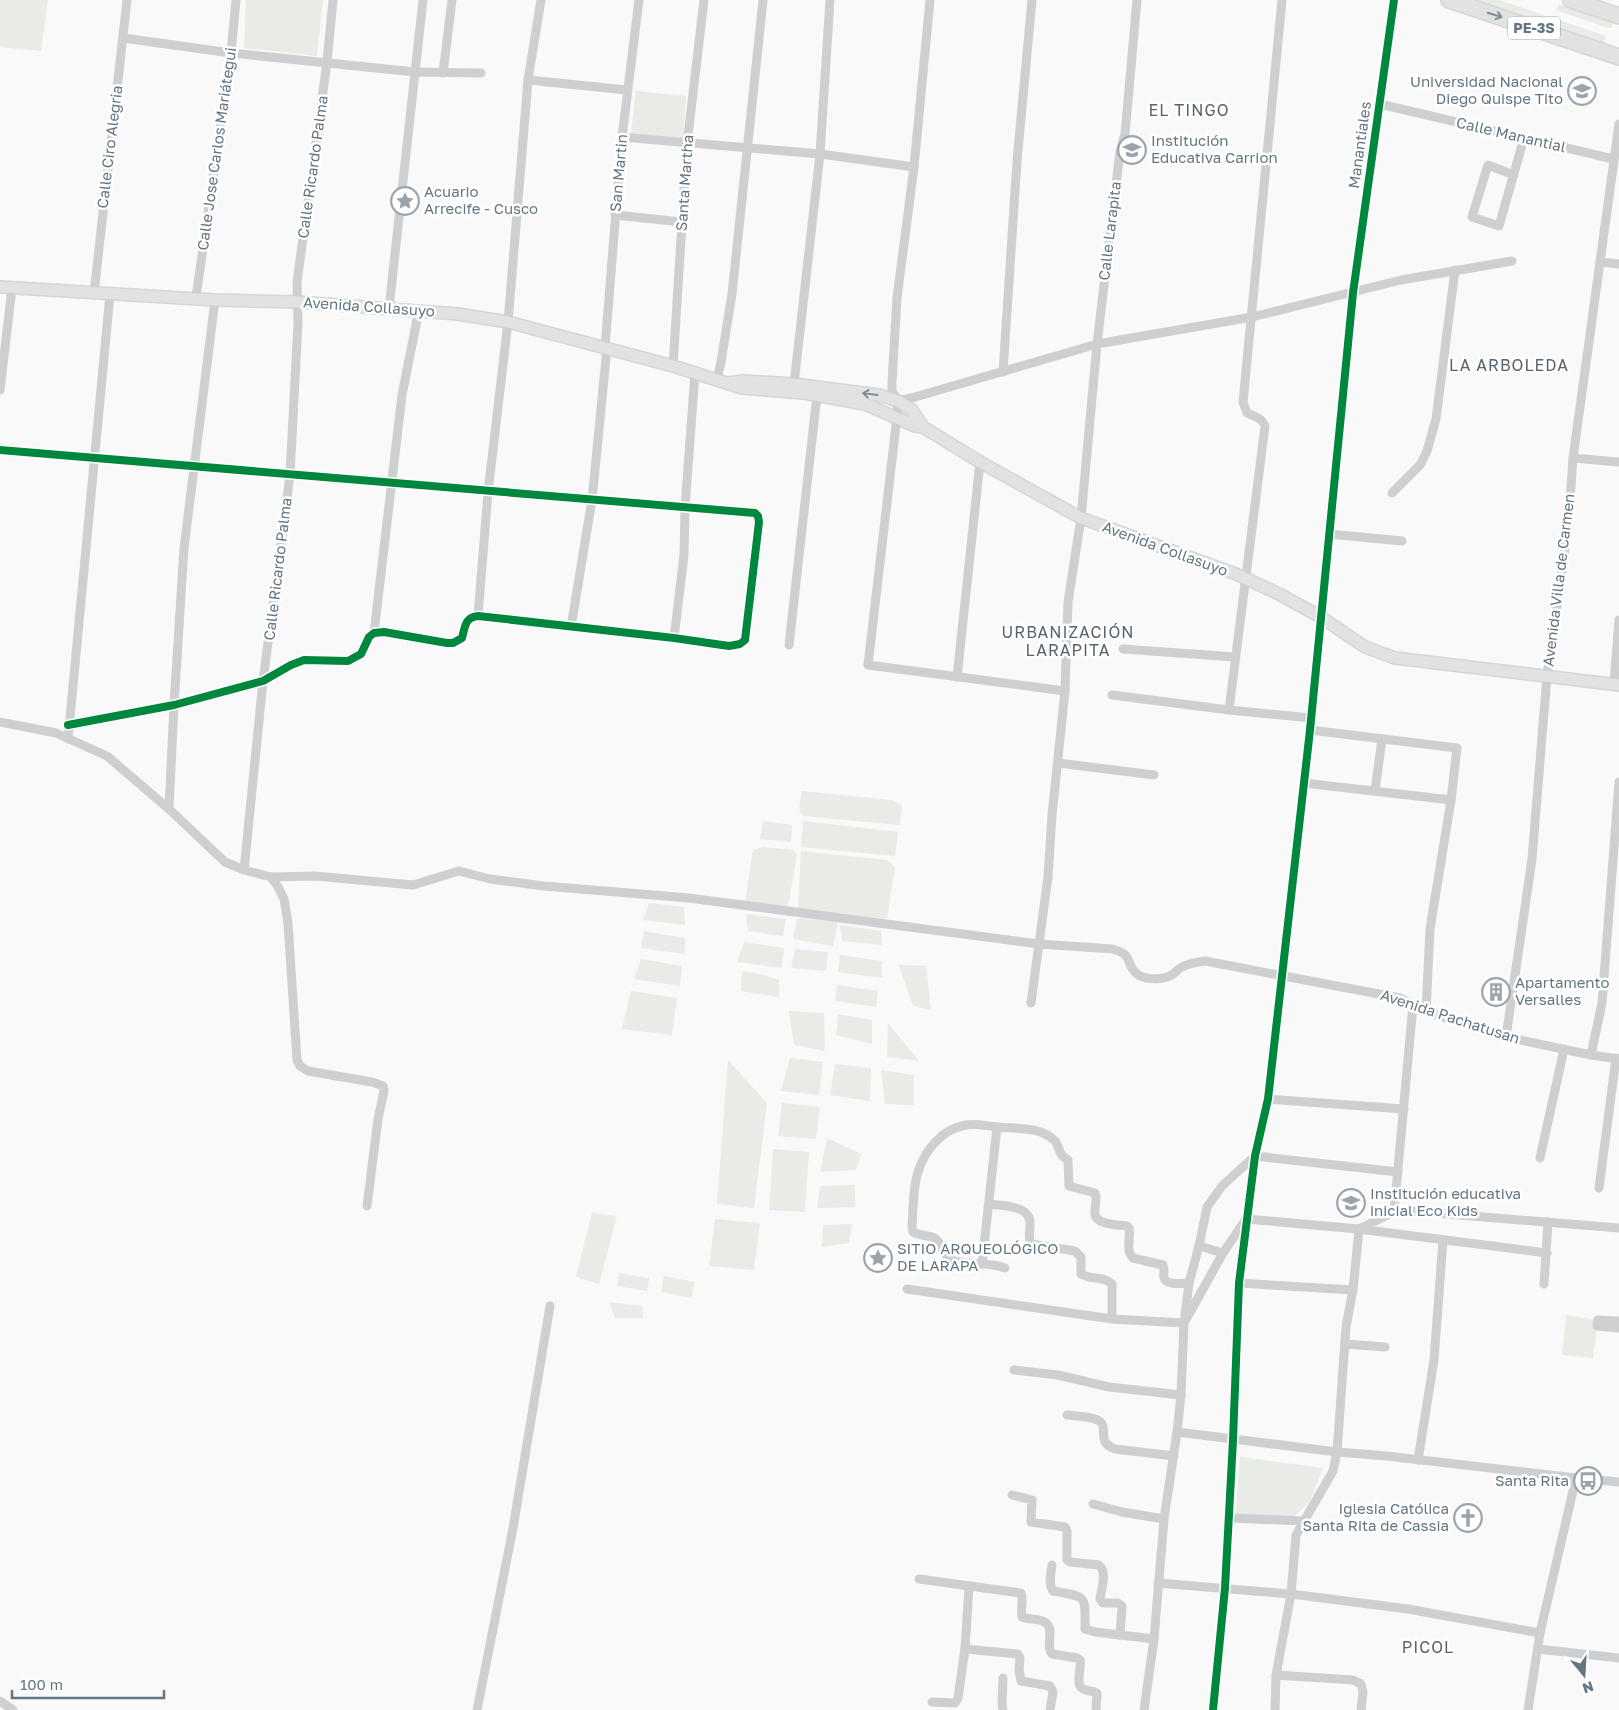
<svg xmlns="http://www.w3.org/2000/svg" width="1619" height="1710" viewBox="0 0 1619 1710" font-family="'Golos Text',sans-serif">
<rect width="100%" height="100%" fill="#f9f9f9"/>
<g fill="#e8ebe6">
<polygon points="0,0 48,0 41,51 0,47"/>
<polygon points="246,0 323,0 317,56 244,48"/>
<polygon points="1476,0 1499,0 1606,36 1604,43"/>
<polygon points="1559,4 1614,23 1611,28 1608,28 1556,10"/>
<polygon points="636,91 686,96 683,138 631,133"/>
<polygon points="802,791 891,800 902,805 900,825 803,816 799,810"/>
<polygon points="763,821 792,825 791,842 760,839"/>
<polygon points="803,821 898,832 895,856 801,847"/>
<polygon points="763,847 792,850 797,854 788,906 745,902 753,850"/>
<polygon points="801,851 887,860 895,867 887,919 798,908"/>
<polygon points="649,903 684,907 685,925 643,920"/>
<polygon points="746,914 786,919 783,936 748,931"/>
<polygon points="797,918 838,922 833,946 793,939"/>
<polygon points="840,925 881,931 882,945 842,941"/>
<polygon points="644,931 685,938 685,954 641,948"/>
<polygon points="744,942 784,948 782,968 737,962"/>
<polygon points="795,949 828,952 826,971 791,968"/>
<polygon points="840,955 882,961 882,978 838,972"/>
<polygon points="641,959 682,966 680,986 634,979"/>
<polygon points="899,965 926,966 931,1010 913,1006"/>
<polygon points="742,971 761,974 779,980 779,997 741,991"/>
<polygon points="837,985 878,991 876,1007 835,1001"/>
<polygon points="631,991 677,998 672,1035 622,1029"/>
<polygon points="789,1011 824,1013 825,1051 794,1045"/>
<polygon points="838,1014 872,1020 872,1044 836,1035"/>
<polygon points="888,1023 919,1061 887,1057"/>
<polygon points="790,1058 823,1062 819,1095 781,1091"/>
<polygon points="728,1060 767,1103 754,1208 717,1204"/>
<polygon points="835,1064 871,1068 870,1101 830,1095"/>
<polygon points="881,1070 914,1075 914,1105 885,1104"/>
<polygon points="782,1103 820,1107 816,1139 778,1136"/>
<polygon points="827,1138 861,1154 856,1170 820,1172"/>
<polygon points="773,1149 809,1152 805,1212 769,1210"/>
<polygon points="855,1185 855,1207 817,1208 820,1186"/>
<polygon points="592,1213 617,1216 599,1284 576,1277"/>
<polygon points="715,1219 760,1223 754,1270 709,1266"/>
<polygon points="852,1224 849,1243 822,1247 823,1225"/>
<polygon points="619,1273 649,1278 647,1291 617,1286"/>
<polygon points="664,1276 695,1282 691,1298 661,1292"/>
<polygon points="609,1302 642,1306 643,1318 615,1318"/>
<polygon points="1566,1315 1598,1320 1593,1358 1562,1355"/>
<polygon points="1240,1457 1323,1468 1309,1503 1293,1517 1236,1514"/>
</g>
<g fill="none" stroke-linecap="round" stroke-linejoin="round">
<defs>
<g id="secondary">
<polyline points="0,287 215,300 297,302 458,314 508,322 673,366 742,388 804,393 865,404 915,426 923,427"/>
<polyline points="728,383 743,381 794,384 879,395 898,401 912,410 923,427 980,462 1081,518 1236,574 1279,594 1321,617 1365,647 1395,658 1619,685"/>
</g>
<g id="highway">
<polyline points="1449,0 1619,57"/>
<polyline points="1571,0 1619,16"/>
</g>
</defs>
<use href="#secondary" stroke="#d5d6d7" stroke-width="14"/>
<use href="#highway" stroke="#d5d6d6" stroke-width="18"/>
<g stroke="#cecfd0" stroke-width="9">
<polyline points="930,0 914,167 897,298 892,382 892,391 898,401 897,417 868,665 1065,691"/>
<polyline points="123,38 231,53 415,72 481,73"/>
<polyline points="443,73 452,0"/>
<polyline points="528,80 627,90"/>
<polyline points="1380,104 1613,159"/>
<polyline points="622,137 820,154 914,167"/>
<polyline points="1514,175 1488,165 1472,217 1499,226 1524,138"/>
<polyline points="615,215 682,222"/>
<polyline points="1600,262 1619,264"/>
<polyline points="94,293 127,0"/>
<polyline points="196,297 231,53 236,0"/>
<polyline points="389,308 423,0"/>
<polyline points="605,347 622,137 639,0"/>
<polyline points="673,366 687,144 704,0"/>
<polyline points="1003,372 1017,161 1032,0"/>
<polyline points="717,380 721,362 732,294 763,0"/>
<polyline points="794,384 820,154 830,0"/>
<polyline points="0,390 12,288"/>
<polyline points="898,401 915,397 1097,344 1252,317 1401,280 1512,261"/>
<path d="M0 450 755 513 758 516 759 522 745 640 740 644 729 646 674 638 478 616C465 617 465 627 462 638L453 643H447L384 632 374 633 369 637 361 654 348 661 304 660 291 665 263 681 174 705 68 725"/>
<polyline points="1573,458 1619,462"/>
<polyline points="1392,493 1420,465 1427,451 1436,419 1455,270"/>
<polyline points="1329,534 1402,541"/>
<polyline points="478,616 488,492 508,322 528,80 541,0"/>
<polyline points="571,627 592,500 607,348"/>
<polyline points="374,633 402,395 419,310"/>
<polyline points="674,638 684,555 685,508 695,373"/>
<polyline points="789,645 817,395"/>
<polyline points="1123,649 1235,657"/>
<polyline points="957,677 980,462"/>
<polyline points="1614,684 1619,620"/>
<polyline points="1112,695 1229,710 1311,718"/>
<path d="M1229 710 1265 426C1261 417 1255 417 1247 413L1243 402 1282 0"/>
<polyline points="0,722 56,733 107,756 169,809 225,862 244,870 271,877 278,887 284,899 288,923 297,1060 300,1066 308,1071 372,1082 383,1086 384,1091 378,1119 367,1206"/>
<polyline points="1310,730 1457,748 1451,800 1430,929 1426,1011"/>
<polyline points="68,739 110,294"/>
<polyline points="1058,763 1154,775"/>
<polyline points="1304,783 1451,800"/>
<polyline points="1375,791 1382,739"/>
<polyline points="169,809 174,705 184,548 215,300"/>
<polyline points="244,870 263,681 290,475 298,323 297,282 327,62 333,0"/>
<path d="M271 877 315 876 413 885 459 871 490 879 544 886 689 898 1039 944 1113 949C1135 956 1124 962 1136 973 1143 980 1161 980 1170 976 1174 974 1178 969 1182 967 1189 963 1198 962 1205 961L1400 998 1436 1015 1506 1037 1591 1055 1619 1059"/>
<polyline points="1031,1003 1048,877 1052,815 1065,691 1068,602 1081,518 1097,344 1120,151 1125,134 1137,0"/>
<polyline points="1506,1037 1532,859 1547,676 1568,528 1573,458 1619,124"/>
<polyline points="1591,1055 1602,1003 1619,782"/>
<polyline points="1268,1099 1404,1109"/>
<path d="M997 1127C987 1126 976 1123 966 1125 942 1129 925 1150 918 1172 913 1186 913 1211 912 1227L913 1232C920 1237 933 1234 938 1241 943 1248 945 1259 955 1261 971 1265 989 1262 1005 1268"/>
<polyline points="1540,1158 1564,1049"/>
<polyline points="1599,1188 1616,1058"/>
<path d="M989 1204C1002 1206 1032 1205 1030 1225 1030 1232 1028 1238 1031 1244L1075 1251 1081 1257V1274C1090 1280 1104 1276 1112 1284V1319"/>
<polyline points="1394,1212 1413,1005"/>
<polyline points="1199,1246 1223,1253"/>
<path d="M982 1264 997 1127C1016 1129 1041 1126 1055 1141 1061 1148 1057 1154 1068 1160L1069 1186 1095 1193C1098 1200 1094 1207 1095 1214 1096 1225 1118 1225 1127 1226L1129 1228C1131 1239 1125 1250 1133 1258L1163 1265C1165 1269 1163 1274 1164 1278 1167 1286 1182 1283 1189 1283"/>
<polyline points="1239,1283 1353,1290"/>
<polyline points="1544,1284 1548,1222"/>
<polyline points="907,1289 1112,1319 1184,1323 1189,1283 1199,1246 1207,1207 1222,1186 1255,1156 1398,1172"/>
<polyline points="1619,1321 1598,1320 1597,1326 1619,1328"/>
<polyline points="1345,1344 1385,1347"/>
<polyline points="1014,1370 1058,1375 1109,1387 1181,1395"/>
<path d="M1067 1415C1076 1416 1087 1416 1095 1419 1113 1425 1093 1441 1115 1449L1174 1456"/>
<polyline points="1177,1432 1337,1452 1387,1456 1576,1478 1619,1482"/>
<polyline points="1418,1460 1434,1360 1443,1240"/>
<path d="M1012 1495 1032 1500 1031 1522 1065 1527 1067 1531V1560L1070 1562 1099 1565C1108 1573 1101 1589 1100 1599L1103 1603H1118L1122 1606 1120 1635 1154 1639"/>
<polyline points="1093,1504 1122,1512 1164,1519"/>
<polyline points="1229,1518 1305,1521"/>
<path d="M1052 1565C1051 1574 1048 1584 1053 1591 1088 1597 1085 1595 1085 1629L1095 1632 1120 1635"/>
<path d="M919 1579 1021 1593C1024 1601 1020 1609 1022 1617 1029 1620 1040 1618 1046 1623 1055 1630 1045 1645 1052 1654L1077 1658 1080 1660C1082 1668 1075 1683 1082 1688 1086 1692 1092 1690 1097 1693L1096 1710"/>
<polyline points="1158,1583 1291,1594 1408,1609 1540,1633"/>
<polyline points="965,1649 1018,1654 1020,1658 1019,1670 1021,1681 1050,1686 1053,1692 1050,1710"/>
<polyline points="1538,1649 1619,1658"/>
<polyline points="1276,1675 1353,1680 1361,1684 1363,1692 1361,1710"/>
<polyline points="1003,1678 1002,1703 1003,1710"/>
<polyline points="0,1701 13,1710"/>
<polyline points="932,1702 955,1703 958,1698 965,1649 969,1587"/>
<polyline points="477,1710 513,1528 550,1306"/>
<polyline points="1144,1710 1154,1639 1164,1519 1177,1432 1181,1395 1184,1323 1223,1253 1246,1219 1359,1229 1547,1253"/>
<polyline points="1213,1710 1225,1588 1233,1440 1239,1283 1255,1156 1268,1099 1310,730 1353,293 1394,0"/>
<polyline points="1275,1710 1276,1675 1291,1594 1296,1535 1333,1471 1337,1452 1346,1327 1353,1290 1359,1229 1394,1212 1410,1211 1619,1228"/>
<polyline points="1528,1710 1540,1633 1576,1478"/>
</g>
<use href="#secondary" stroke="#e1e2e2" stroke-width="11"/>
<use href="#highway" stroke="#e1e2e2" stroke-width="15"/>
<defs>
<g id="cycleway">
<path d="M0 450 755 513 758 516 759 522 745 640 740 644 729 646 674 638 478 616C465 617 465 627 462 638L453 643H447L384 632 374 633 369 637 361 654 348 661 304 660 291 665 263 681 174 705 68 725"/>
<polyline points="1213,1710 1225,1588 1233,1440 1239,1283 1255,1156 1268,1099 1310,730 1353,293 1394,0"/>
</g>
</defs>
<use href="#cycleway" stroke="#fff" stroke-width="11"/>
<use href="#cycleway" stroke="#00873e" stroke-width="8"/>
</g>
<defs><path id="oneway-shaft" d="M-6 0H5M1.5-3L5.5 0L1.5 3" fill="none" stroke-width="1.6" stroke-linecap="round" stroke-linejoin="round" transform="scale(1.25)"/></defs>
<g stroke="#7e8c96">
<use href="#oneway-shaft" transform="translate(1495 15) rotate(18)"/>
<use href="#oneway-shaft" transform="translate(870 394) rotate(-172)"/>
</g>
<defs>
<symbol id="school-ring" viewBox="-11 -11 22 22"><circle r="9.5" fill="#fff" stroke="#99a4ac" stroke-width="1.5"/><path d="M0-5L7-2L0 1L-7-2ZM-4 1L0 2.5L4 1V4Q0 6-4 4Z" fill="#99a4ac"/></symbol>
<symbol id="sight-ring" viewBox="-11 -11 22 22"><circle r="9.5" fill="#fff" stroke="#99a4ac" stroke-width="1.5"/><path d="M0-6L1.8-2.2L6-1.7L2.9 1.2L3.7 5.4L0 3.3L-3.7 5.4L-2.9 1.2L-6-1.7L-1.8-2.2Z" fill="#99a4ac"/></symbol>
<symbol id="building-ring" viewBox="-11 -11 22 22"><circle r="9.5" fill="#fff" stroke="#99a4ac" stroke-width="1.5"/><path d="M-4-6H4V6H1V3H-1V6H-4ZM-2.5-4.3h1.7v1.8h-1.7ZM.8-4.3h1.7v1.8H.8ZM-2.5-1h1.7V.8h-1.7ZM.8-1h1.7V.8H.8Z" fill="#99a4ac"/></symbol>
<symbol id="bus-ring" viewBox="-11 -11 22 22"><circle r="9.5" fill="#fff" stroke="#99a4ac" stroke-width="1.5"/><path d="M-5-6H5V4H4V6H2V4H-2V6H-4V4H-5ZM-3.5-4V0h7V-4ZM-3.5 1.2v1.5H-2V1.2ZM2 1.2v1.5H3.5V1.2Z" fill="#99a4ac"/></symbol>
<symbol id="church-ring" viewBox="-11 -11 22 22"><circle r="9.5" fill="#fff" stroke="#99a4ac" stroke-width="1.5"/><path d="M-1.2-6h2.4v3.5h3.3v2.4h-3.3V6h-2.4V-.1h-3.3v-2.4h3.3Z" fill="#99a4ac"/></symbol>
</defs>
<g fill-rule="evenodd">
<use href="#school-ring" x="1566" y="75" width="32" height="32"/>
<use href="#school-ring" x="1116" y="134" width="32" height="32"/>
<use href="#sight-ring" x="389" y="185" width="32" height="32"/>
<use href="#building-ring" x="1480" y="976" width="32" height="32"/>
<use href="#school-ring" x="1335" y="1187" width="32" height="32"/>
<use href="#sight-ring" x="862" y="1242" width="32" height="32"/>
<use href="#bus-ring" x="1572" y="1465" width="32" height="32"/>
<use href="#church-ring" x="1452" y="1502" width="32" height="32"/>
</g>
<g text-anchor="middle" stroke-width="5" stroke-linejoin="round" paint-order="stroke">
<rect fill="#fff" stroke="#939fa8" stroke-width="1" x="1508" y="16.5" width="52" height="23" rx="4"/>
<g font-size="14" font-weight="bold" fill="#657683">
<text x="1534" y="33">PE-3S</text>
</g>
<g font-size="15" fill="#657683" stroke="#fff" text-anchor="start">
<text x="1563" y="87" text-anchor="end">Universidad Nacional<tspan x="1563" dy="17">Diego Quispe Tito</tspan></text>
<text x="1151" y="146">Institución<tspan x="1151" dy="17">Educativa Carrion</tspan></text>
<text x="424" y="197">Acuario<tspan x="424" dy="17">Arrecife - Cusco</tspan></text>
<text x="1515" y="988">Apartamento<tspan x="1515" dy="17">Versalles</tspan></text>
<text x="1370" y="1199">Institución educativa<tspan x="1370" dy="17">inicial Eco Kids</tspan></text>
<text x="897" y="1254">SITIO ARQUEOLÓGICO<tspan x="897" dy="17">DE LARAPA</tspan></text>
<text x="1569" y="1486" text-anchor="end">Santa Rita</text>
<text x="1449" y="1514" text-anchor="end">Iglesia Católica<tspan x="1449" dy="17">Santa Rita de Cassia</tspan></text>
</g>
<g font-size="15" fill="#657683" stroke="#fff">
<text transform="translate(1511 135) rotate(13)" y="5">Calle Manantial</text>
<text transform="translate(1360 145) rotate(-82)" y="5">Manantiales</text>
<text transform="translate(110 147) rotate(-83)" y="5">Calle Ciro Alegria</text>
<text transform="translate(217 149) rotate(-82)" y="5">Calle Jose Carlos Mariátegui</text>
<text transform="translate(313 167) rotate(-82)" y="5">Calle Ricardo Palma</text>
<text transform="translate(619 173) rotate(-85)" y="5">San Martin</text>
<text transform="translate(685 183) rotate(-86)" y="5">Santa Martha</text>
<text transform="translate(1110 231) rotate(-83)" y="5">Calle Larapita</text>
<text transform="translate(369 307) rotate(4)" y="5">Avenida Collasuyo</text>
<text transform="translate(1165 549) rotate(20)" y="5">Avenida Collasuyo</text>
<text transform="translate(278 569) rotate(-83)" y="5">Calle Ricardo Palma</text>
<text transform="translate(1559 580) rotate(-83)" y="5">Avenida Villa de Carmen</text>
<text transform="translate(1450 1017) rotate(18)" y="5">Avenida Pachatusan</text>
</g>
<g font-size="16" letter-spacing="1" fill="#57646e" stroke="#fff">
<text x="1189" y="116">EL TINGO</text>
<text x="1509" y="371">LA ARBOLEDA</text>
<text x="1068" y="638">URBANIZACIÓN<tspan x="1068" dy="18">LARAPITA</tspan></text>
<text x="1428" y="1653">PICOL</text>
</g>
</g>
<g transform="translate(1584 1675) rotate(162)" stroke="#ffffff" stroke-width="4" paint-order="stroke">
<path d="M0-4L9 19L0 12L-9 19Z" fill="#657683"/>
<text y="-8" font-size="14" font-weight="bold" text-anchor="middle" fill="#657683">N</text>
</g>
<path d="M12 1690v8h152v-8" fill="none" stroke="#657683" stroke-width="2.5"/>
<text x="20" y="1690" font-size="15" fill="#657683" stroke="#ffffff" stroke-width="4" paint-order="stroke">100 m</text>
</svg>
